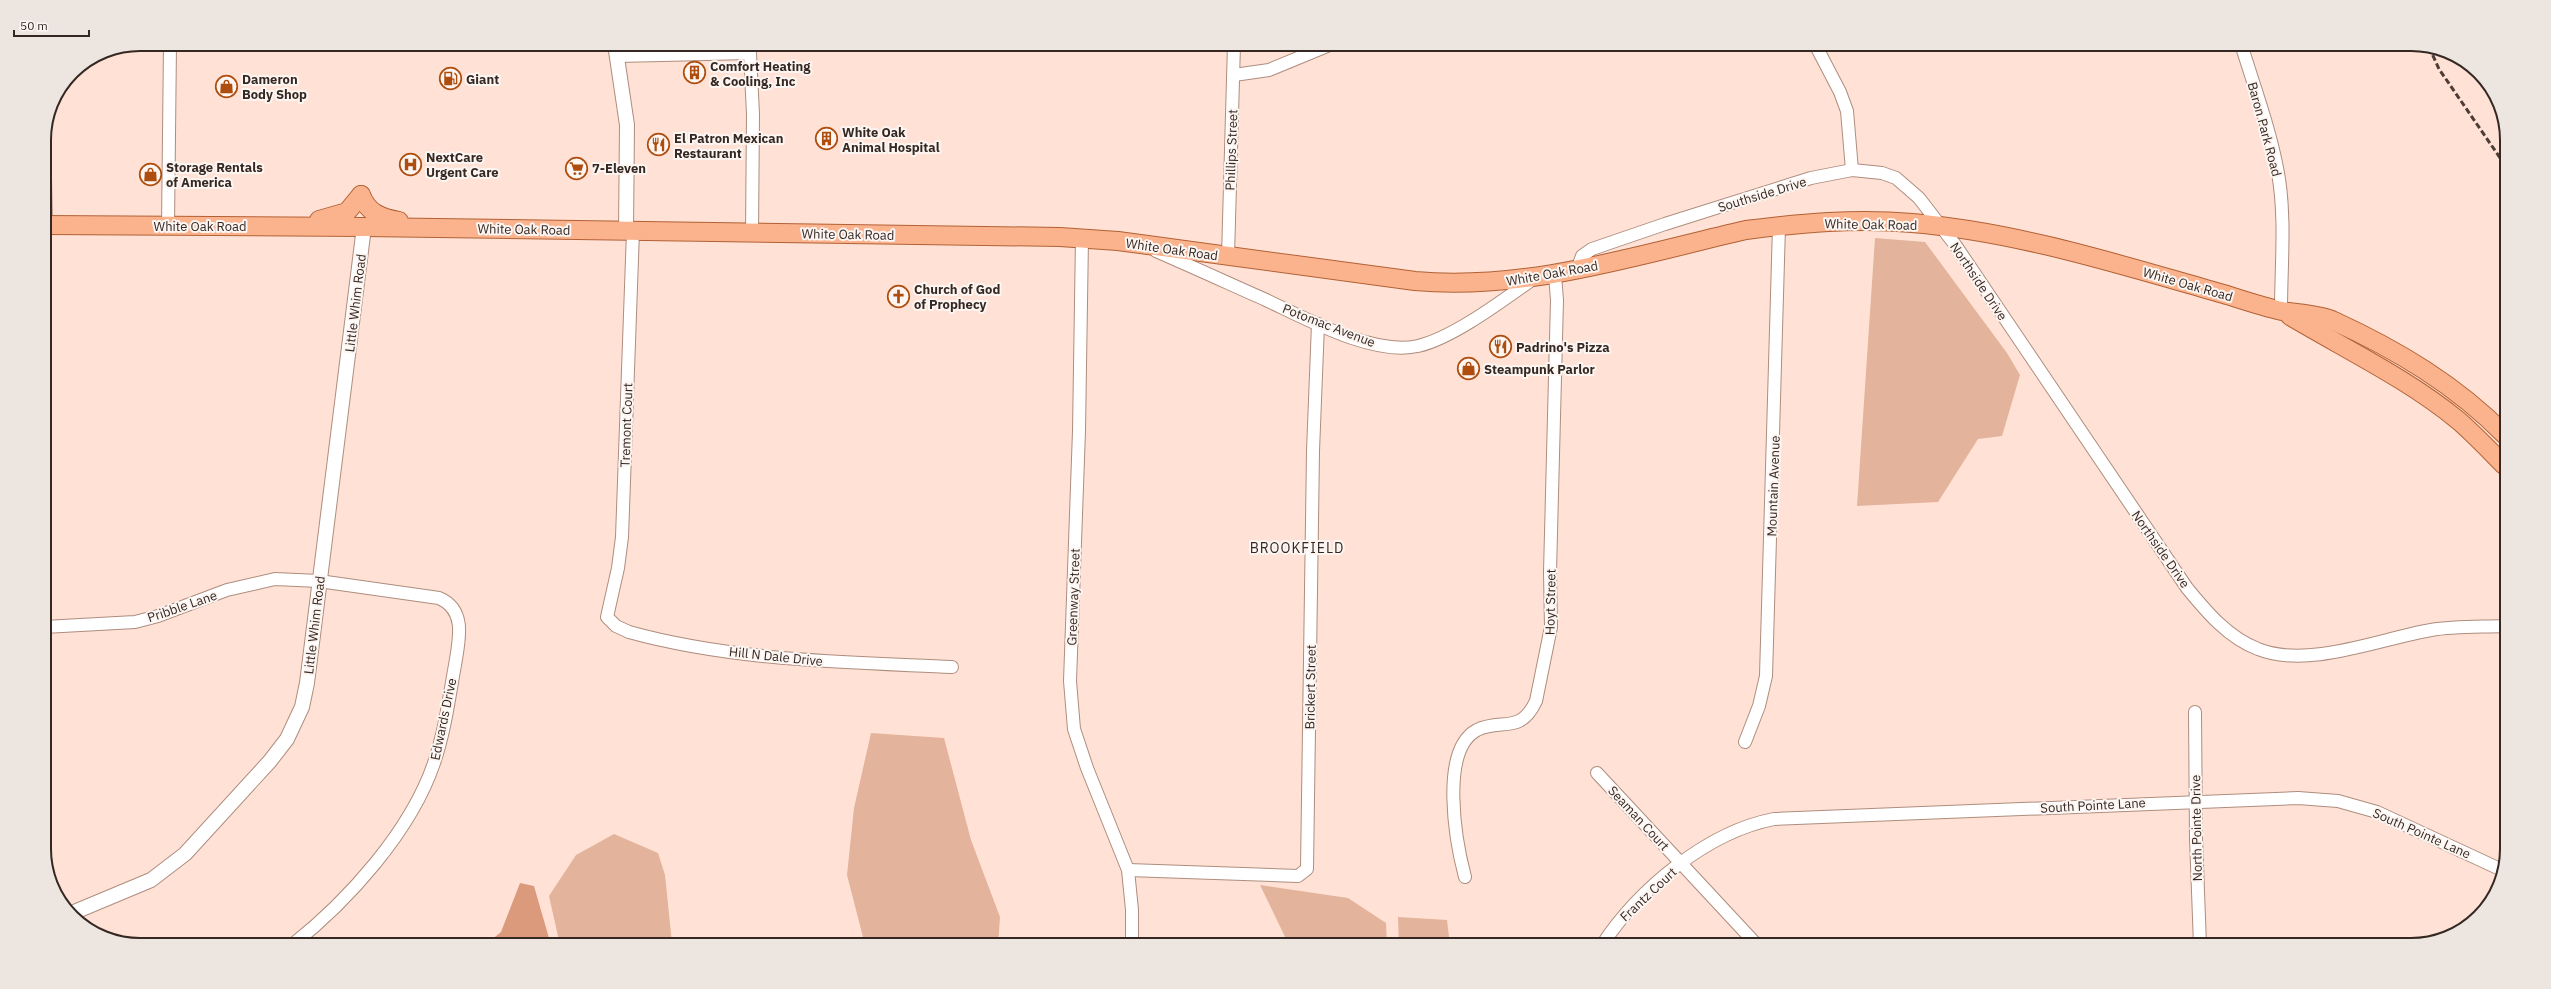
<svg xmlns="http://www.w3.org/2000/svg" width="2551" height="989" viewBox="0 0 2551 989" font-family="'IBM Plex Sans',sans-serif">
<rect width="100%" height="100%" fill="#ffe2d5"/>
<g fill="#e4b39b">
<polygon points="1875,238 1925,242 2007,353 2020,375 2002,436 1978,439 1938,502 1857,506"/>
<polygon points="871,733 944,738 971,840 1000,917 998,945 865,945 847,875 854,808"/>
<polygon points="614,834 658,853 665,875 672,943 718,945 560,945 549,896 576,855"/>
<polygon points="1260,885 1348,898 1386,923 1387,945 1289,945"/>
<polygon points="1398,917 1447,920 1450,945 1399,945"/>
</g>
<polygon fill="#db9a7c" points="520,883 534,886 551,945 485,945 501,932"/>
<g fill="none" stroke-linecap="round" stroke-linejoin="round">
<defs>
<g id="minor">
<polyline points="1815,44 1840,92 1847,111 1852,170"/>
<path d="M2241 44C2254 86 2270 129 2278 173 2286 218 2281 265 2281 310"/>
<polyline points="617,56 750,53 753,114 752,233"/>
<polyline points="1234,75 1269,70 1332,44"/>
<polyline points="44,133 46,225"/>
<polyline points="168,226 170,44"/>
<path d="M633 231 622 537 618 568 607 617 616 626 629 632C734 661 845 662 952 667"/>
<polyline points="1082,238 1079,431 1070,681 1074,729 1087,768 1128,870 1132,910 1132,945"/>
<path d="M1156 251C1193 267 1230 284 1266 300 1307 319 1373 356 1418 346 1453 338 1503 300 1533 279"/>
<polyline points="1228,256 1234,44"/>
<path d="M1577 270 1582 256 1592 249 1665 224 1811 178 1852 170 1882 173 1896 178 1919 198 1956 246 2187 588C2206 611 2228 638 2258 649 2308 669 2379 639 2431 630 2454 626 2479 627 2504 626"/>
<path d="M44 627 135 622 158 616 227 590 275 579 319 581 439 598C467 610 459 640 455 665 449 698 445 731 434 763 411 831 348 901 292 945"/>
<polyline points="2195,712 2196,838 2200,945"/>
<polyline points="1745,742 1759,706 1766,676 1779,226"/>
<polyline points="1597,773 1757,945"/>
<polyline points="1128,870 1298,876 1307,869 1313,451 1318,324"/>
<path d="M1465 877C1456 843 1439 750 1477 730 1502 718 1520 735 1536 701L1551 627 1550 572 1557 300 1555 275"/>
<path d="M1602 945C1639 889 1707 832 1774 819L2298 798 2338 801 2377 812 2502 870"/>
</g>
<g id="tertiary">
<polyline points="615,44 627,125 626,231"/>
<polyline points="72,913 151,880 185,854 270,761 287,739 302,707 307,683 364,227"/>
</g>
<g id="primary">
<path d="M361 195C368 213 381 218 399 221"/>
<polyline points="319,220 347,212 361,195"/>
<path d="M44 225 364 227 1060 237 1118 241 1415 281C1528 291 1637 255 1746 230 1801 223 1856 218 1912 223 2019 232 2124 266 2227 295 2246 301 2264 307 2282 311 2298 314 2319 314 2334 321 2397 350 2456 385 2505 435"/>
<path d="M2290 316C2347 350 2408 379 2459 421 2475 435 2490 451 2505 466"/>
</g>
</defs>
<use href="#minor" stroke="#ae8d7e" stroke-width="14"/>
<use href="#tertiary" stroke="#ae8d7e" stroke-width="16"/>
<use href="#primary" stroke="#b26136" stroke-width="20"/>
<use href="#minor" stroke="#fff" stroke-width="12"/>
<use href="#tertiary" stroke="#fff" stroke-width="14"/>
<use href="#primary" stroke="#fab38d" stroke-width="18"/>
<polyline stroke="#4c3d37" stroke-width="3" stroke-dasharray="6 3" stroke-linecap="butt" points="2429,47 2439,69 2507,168"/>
</g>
<defs>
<symbol id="building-ring" viewBox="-11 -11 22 22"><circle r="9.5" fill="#fcf5f1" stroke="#ae4d0e" stroke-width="1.5"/><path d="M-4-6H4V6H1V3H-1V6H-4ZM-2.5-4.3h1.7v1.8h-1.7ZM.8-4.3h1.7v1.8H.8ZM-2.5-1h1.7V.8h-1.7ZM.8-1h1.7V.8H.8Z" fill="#ae4d0e"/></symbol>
<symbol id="fuel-ring" viewBox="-11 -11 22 22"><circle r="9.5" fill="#fcf5f1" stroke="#ae4d0e" stroke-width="1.5"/><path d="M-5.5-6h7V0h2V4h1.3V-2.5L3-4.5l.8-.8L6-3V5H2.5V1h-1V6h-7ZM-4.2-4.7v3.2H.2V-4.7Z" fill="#ae4d0e"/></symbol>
<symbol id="shop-ring" viewBox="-11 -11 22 22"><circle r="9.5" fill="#fcf5f1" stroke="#ae4d0e" stroke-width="1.5"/><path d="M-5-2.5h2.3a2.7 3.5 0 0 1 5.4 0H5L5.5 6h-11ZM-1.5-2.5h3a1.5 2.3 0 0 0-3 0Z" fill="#ae4d0e"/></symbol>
<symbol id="restaurant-ring" viewBox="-11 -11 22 22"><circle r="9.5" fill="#fcf5f1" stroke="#ae4d0e" stroke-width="1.5"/><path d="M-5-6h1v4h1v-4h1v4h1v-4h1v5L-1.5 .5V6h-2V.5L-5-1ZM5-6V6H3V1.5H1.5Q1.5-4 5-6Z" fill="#ae4d0e"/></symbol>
<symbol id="hospital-ring" viewBox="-11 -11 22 22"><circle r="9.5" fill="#fcf5f1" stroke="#ae4d0e" stroke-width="1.5"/><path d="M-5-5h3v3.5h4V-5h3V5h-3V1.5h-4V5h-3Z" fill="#ae4d0e"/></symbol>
<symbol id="supermarket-ring" viewBox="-11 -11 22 22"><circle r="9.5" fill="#fcf5f1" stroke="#ae4d0e" stroke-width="1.5"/><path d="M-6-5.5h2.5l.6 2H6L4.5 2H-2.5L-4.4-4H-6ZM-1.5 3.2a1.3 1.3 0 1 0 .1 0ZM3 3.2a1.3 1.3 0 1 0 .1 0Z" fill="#ae4d0e"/></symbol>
<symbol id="church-ring" viewBox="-11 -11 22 22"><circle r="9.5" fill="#fcf5f1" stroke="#ae4d0e" stroke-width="1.5"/><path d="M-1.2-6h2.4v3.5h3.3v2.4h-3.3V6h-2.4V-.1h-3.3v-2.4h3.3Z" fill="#ae4d0e"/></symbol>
</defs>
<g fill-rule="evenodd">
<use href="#building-ring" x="682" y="60" width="25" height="25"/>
<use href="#fuel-ring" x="438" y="66" width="25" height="25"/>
<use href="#shop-ring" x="214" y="74" width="25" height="25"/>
<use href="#building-ring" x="814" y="126" width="25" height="25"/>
<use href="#restaurant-ring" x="646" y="132" width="25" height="25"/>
<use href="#hospital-ring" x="398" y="152" width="25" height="25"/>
<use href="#supermarket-ring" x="564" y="156" width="25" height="25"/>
<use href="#shop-ring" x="138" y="162" width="25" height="25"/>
<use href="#church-ring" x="886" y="284" width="25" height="25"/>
<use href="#restaurant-ring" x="1488" y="334" width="25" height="25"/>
<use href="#shop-ring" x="1456" y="356" width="25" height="25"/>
</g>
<g text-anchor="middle" stroke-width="4" stroke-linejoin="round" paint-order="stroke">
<g font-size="13" font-weight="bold" fill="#352822" stroke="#fcf5f1" text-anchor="start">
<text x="710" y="71">Comfort Heating<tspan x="710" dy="15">&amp; Cooling, Inc</tspan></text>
<text x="242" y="84">Dameron<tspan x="242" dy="15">Body Shop</tspan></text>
<text x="466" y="84">Giant</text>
<text x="842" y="137">White Oak<tspan x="842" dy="15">Animal Hospital</tspan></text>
<text x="674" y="143">El Patron Mexican<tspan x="674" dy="15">Restaurant</tspan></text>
<text x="426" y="162">NextCare<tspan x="426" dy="15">Urgent Care</tspan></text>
<text x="166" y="172">Storage Rentals<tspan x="166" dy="15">of America</tspan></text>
<text x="592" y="173">7-Eleven</text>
<text x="914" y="294">Church of God<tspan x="914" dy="15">of Prophecy</tspan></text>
<text x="1516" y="352">Padrino's Pizza</text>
<text x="1484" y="374">Steampunk Parlor</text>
</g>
<g font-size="13" fill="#352822" stroke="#fcf5f1">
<text transform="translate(2265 129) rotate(75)" y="5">Baron Park Road</text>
<text transform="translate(1231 150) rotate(-88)" y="5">Phillips Street</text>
<text transform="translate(1762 194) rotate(-17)" y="5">Southside Drive</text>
<text transform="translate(1871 224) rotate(1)" y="5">White Oak Road</text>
<text x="200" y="231">White Oak Road</text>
<text transform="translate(524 229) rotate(1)" y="5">White Oak Road</text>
<text transform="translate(848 234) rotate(1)" y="5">White Oak Road</text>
<text transform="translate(1172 249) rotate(8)" y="5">White Oak Road</text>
<text transform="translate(1552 273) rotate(-10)" y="5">White Oak Road</text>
<text transform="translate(1979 281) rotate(56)" y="5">Northside Drive</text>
<text transform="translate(2188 284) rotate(16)" y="5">White Oak Road</text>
<text transform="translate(355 303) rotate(-83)" y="5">Little Whim Road</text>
<text transform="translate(1329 325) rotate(21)" y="5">Potomac Avenue</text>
<text transform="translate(626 425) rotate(-88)" y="5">Tremont Court</text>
<text transform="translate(1773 486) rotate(-88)" y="5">Mountain Avenue</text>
<text transform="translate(2161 549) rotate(55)" y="5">Northside Drive</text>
<text transform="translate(1073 597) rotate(-88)" y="5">Greenway Street</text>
<text transform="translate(1550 602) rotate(-89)" y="5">Hoyt Street</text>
<text transform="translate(182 606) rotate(-19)" y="5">Pribble Lane</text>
<text transform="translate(314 625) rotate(-83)" y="5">Little Whim Road</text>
<text transform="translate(776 656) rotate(6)" y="5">Hill N Dale Drive</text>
<text transform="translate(1310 687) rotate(-89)" y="5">Brickert Street</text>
<text transform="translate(443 719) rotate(-78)" y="5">Edwards Drive</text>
<text transform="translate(2093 805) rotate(-3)" y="5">South Pointe Lane</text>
<text transform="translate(1639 818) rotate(47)" y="5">Seaman Court</text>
<text transform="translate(2196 828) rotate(-91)" y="5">North Pointe Drive</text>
<text transform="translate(2422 833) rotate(24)" y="5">South Pointe Lane</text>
<text transform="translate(1648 894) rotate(-43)" y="5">Frantz Court</text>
</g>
<g font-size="14" letter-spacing="1" fill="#352822" stroke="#fcf5f1">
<text x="1297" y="553">BROOKFIELD</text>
</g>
</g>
<path d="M0 0H2551V989H0ZM140 51H2411A89 89 0 0 1 2500 140V849A89 89 0 0 1 2411 938H140A89 89 0 0 1 51 849V140A89 89 0 0 1 140 51Z" fill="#ece5e0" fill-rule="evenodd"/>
<path fill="none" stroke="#352822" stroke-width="2" d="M140 51H2411A89 89 0 0 1 2500 140V849A89 89 0 0 1 2411 938H140A89 89 0 0 1 51 849V140A89 89 0 0 1 140 51Z"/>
<path d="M14 30v6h75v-6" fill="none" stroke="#352822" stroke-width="2"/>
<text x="20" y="30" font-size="12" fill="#352822" stroke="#fcf5f1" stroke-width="3" paint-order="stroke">50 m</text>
</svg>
